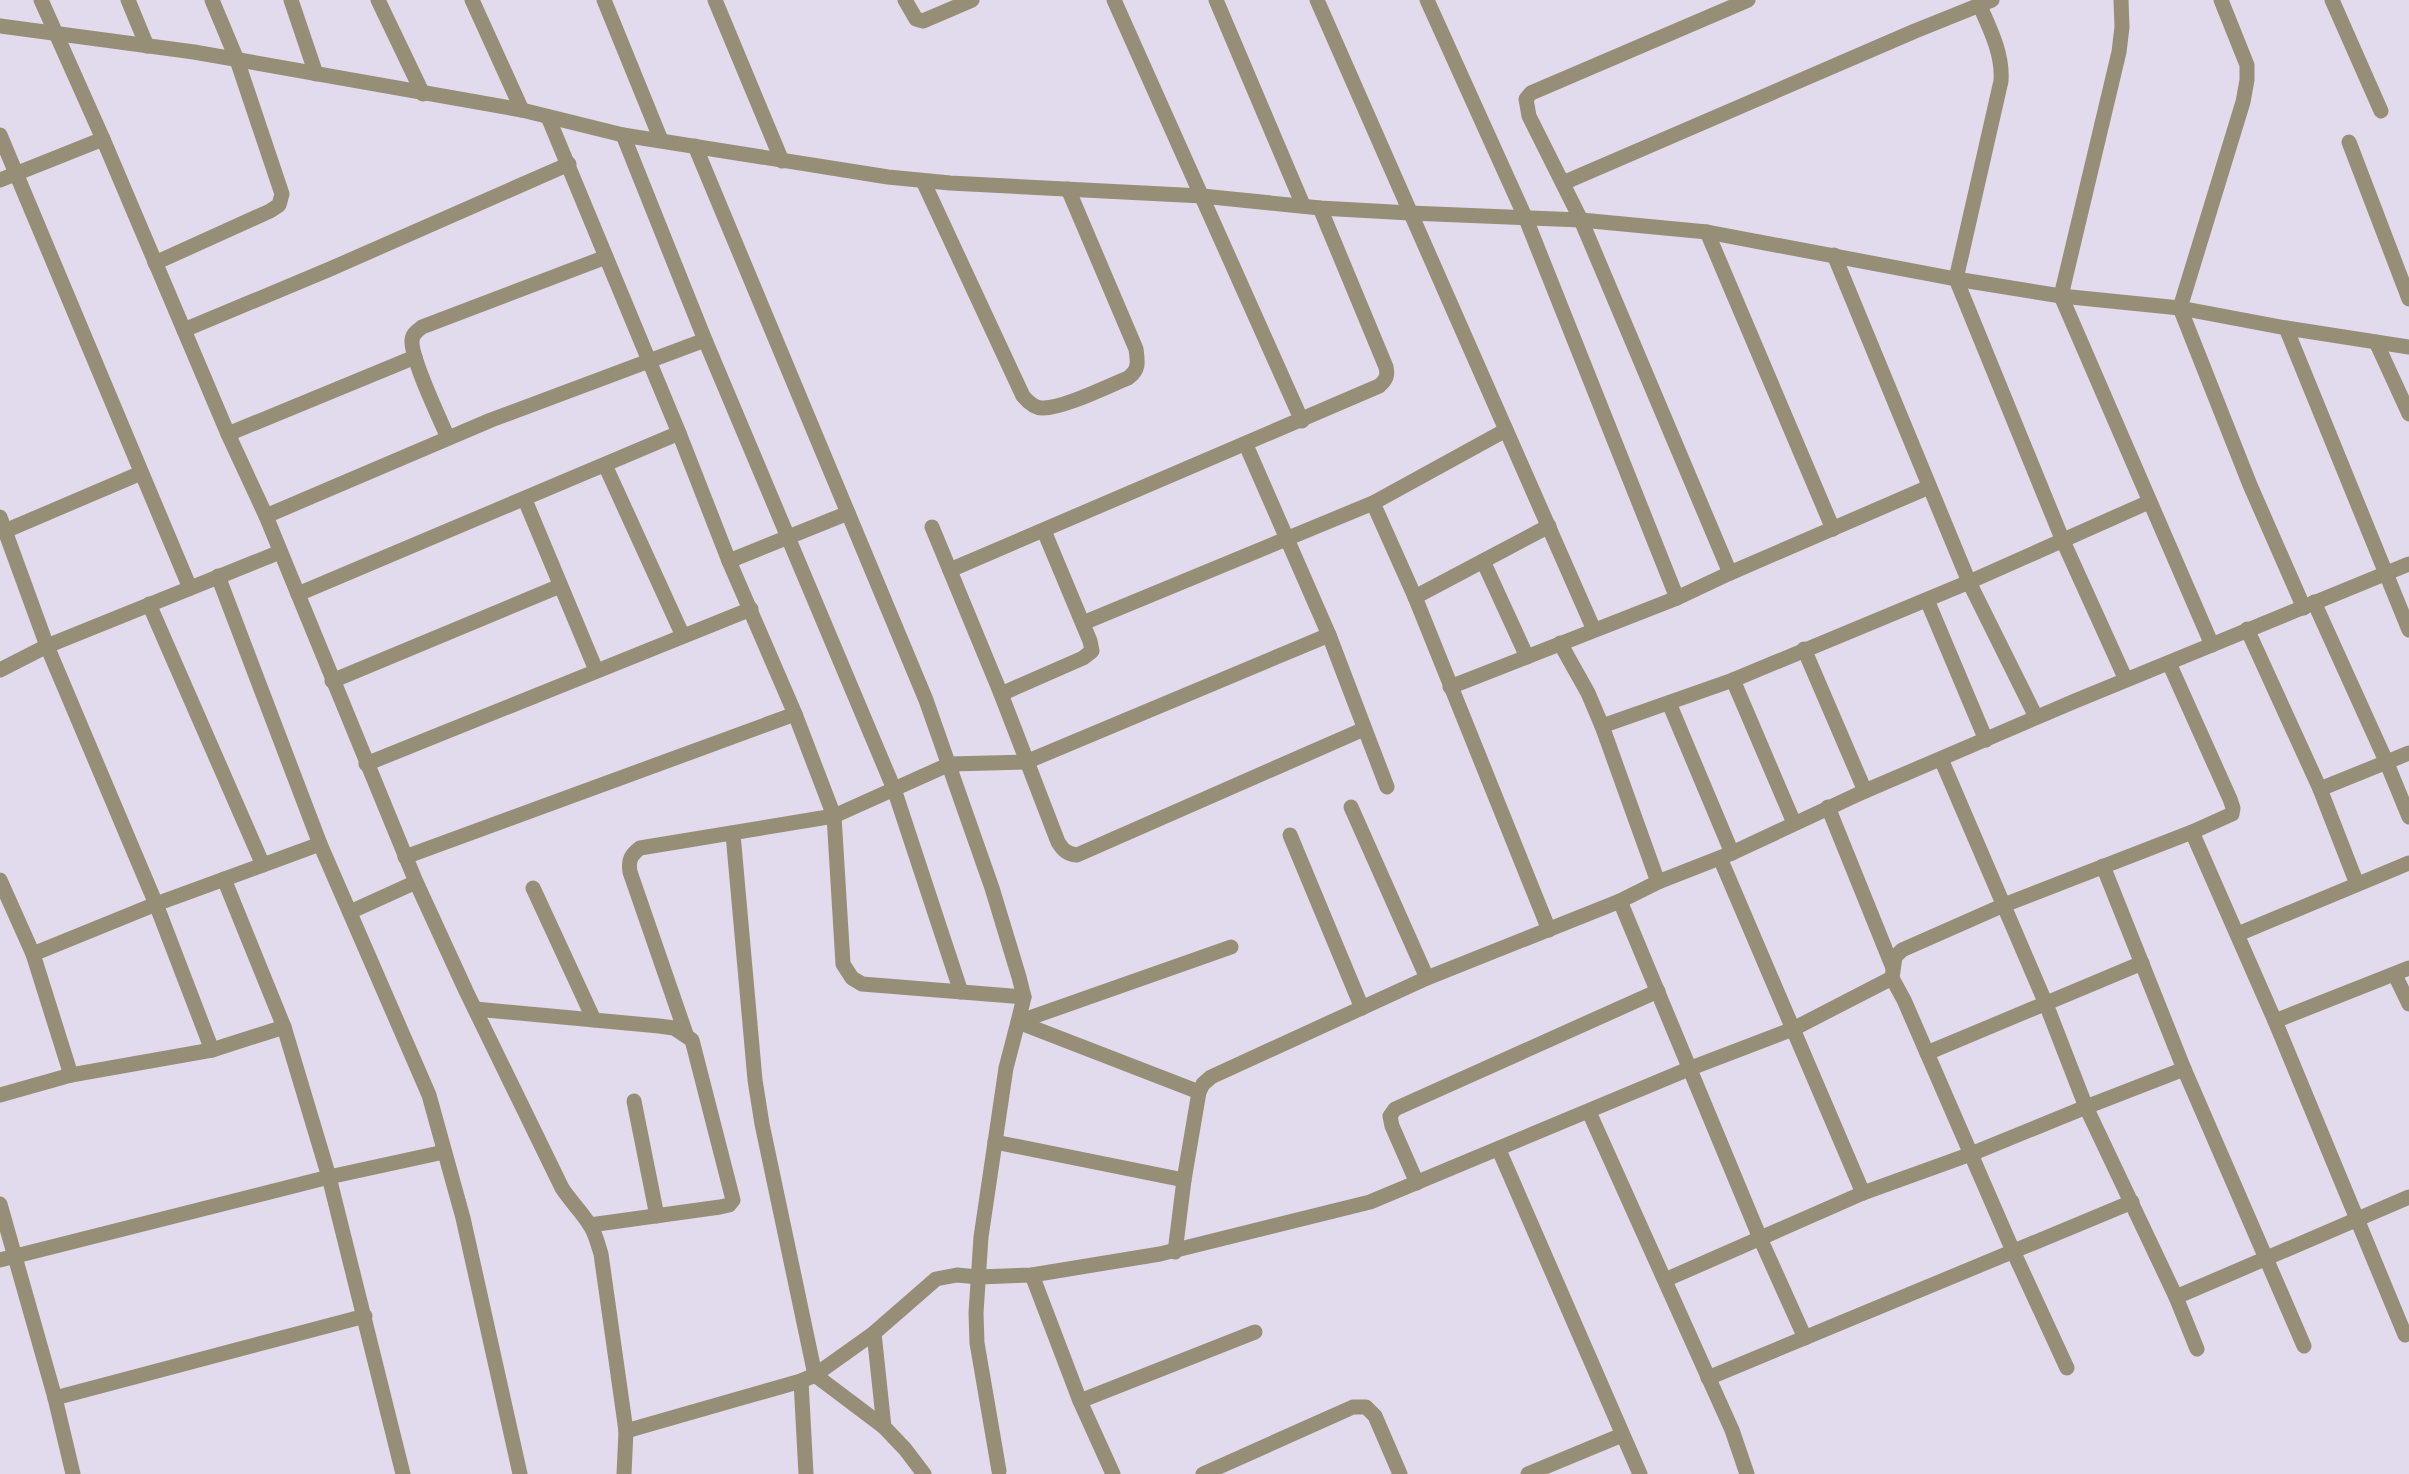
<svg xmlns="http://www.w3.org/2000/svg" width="2409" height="1474" viewBox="0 0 2409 1474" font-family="Arial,sans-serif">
<rect width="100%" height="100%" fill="#e2dbed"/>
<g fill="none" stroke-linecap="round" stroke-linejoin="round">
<g stroke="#978e77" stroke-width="15">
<path d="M41 0 103 139 228 434 266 516 416 882 466 991 562 1188C571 1202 583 1213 591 1227 596 1235 598 1245 601 1254L626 1431 624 1474"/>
<polyline points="128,0 147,46"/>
<polyline points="291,0 316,74"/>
<polyline points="378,0 423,94"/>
<polyline points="472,0 522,110"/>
<polyline points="604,0 661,140"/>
<polyline points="715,0 782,161"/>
<polyline points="905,0 916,19 923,21 972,0"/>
<polyline points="1114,0 1302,421"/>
<polyline points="1216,0 1303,205"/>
<polyline points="1317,0 1594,630"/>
<polyline points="1427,0 1526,219 1677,598"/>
<polyline points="2121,0 2122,27 2119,52 2061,296 2212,645"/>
<polyline points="2221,0 2247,65 2247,80 2243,102 2180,308 2250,485 2304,608"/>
<polyline points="2332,0 2381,111"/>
<path d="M1979 4C1990 29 2003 54 2001 81L1956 279 2063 541 2126 680"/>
<polyline points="0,26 194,52 522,110 623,135 888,177 950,183 1202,196 1320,208 1410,213 1581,220 1707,232 1956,279 2061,296 2180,308 2286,328 2409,347"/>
<polyline points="548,117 679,433 729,561 795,714 834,816 843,964 852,978 862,984 1024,997"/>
<polyline points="0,135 190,588"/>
<polyline points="623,135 705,340 894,789 961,992"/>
<polyline points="2349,142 2409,299"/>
<polyline points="695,146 926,700 992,888 1019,977 1024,997 1018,1022 1199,1092"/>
<polyline points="0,180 103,139"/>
<path d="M923 181 1023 396C1028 402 1034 408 1042 408 1062 409 1108 386 1128 378 1139 370 1138 363 1136 349L1068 189"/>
<polyline points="1563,183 1915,31 1992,0"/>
<polyline points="1707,232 1833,529"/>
<polyline points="1834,255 1969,582 2036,717"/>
<polyline points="155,263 270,211 279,205 282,194 237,60 212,0"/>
<polyline points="2286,328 2409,630"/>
<polyline points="184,330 330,269 569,164"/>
<polyline points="2376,342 2409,414"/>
<polyline points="228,434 415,357"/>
<path d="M448 438C440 419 411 359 412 341 412 334 417 331 422 327L606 257"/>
<polyline points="1246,445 1329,635 1387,787"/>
<polyline points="605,465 683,636"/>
<polyline points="525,500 596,670"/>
<polyline points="1373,503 1415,597 1549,930"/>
<polyline points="266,516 491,420 705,340"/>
<polyline points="0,517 47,646 156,904 212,1050"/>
<path d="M932 527 1001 694 1058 842C1063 850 1067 854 1077 855L1364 729"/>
<polyline points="5,531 141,473"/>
<polyline points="729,561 848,513"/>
<polyline points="1483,561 1527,657"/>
<path d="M950 570 1379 386C1386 380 1388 376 1386 367L1320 208"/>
<polyline points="1730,573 1581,220 1529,116 1526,99 1531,93 1748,0"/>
<polyline points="218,576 320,844 429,1095 463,1218 520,1474"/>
<polyline points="298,594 679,433"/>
<polyline points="1415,597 1549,526"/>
<polyline points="1927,600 1986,740"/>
<polyline points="2314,602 2386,761 2409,817"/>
<polyline points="149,604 263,865"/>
<polyline points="1083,623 1373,503 1506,430"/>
<polyline points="2247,629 2320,789 2357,884"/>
<polyline points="1560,643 1588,693 1602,726 1658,882"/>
<polyline points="1804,649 1865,791"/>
<polyline points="0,670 47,646 280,552"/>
<polyline points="1733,680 1794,823"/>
<polyline points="332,681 560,586"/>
<polyline points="1450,687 1677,598 1730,573 1929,487"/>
<polyline points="1001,694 1083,658 1092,651 1090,641 1044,531"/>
<polyline points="1669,703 1732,853"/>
<polyline points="1602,726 1733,680 1969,582 2149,502"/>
<polyline points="1941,759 2046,1004 2086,1107 2176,1297 2197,1349"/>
<polyline points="366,764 751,609"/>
<polyline points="2320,789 2409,753"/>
<polyline points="1351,807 1427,978"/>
<polyline points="1828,807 1893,968"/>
<polyline points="2192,832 2275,1021 2405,1335"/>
<polyline points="733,834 755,1080 762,1124 815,1375 884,1427"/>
<polyline points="1290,835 1362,1008"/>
<polyline points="405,857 795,714"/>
<polyline points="1720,858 1863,1193"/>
<polyline points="2103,866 2184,1069 2304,1346"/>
<polyline points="224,879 284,1027 329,1177 403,1474"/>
<polyline points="0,880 33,954 71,1075"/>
<polyline points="533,888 594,1020"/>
<polyline points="1620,901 1760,1238 1805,1338"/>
<polyline points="350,912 416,882"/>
<polyline points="2238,934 2409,863"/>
<polyline points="33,954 156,904 320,844"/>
<polyline points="2395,975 2409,1004"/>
<polyline points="1892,978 1895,957 1902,950 2004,905 2192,832 2232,814 2233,808 2230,799 2169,663"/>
<polyline points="475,1009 659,1026 674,1028 692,1040 733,1200 729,1205 720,1207 590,1225"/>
<polyline points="2275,1021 2409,968"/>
<path d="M686 1034 630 872C628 860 631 855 640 848L834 816 950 764 1026 762 1329 635"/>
<polyline points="1927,1053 2142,963"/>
<polyline points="0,1095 71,1075 212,1050 284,1027"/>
<polyline points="634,1101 657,1216"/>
<polyline points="1589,1112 1732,1430 1747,1474"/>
<polyline points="995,1142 1184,1180"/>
<polyline points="1499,1150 1640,1474"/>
<polyline points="1417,1183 1392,1126 1390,1116 1395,1109 1658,991"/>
<polyline points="0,1204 55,1398 73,1474"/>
<polyline points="1175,1252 1184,1180 1199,1092 1203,1084 1211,1077 1427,978 1620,901 1658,882 1732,853 1865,791 2075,701 2409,564"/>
<polyline points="0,1260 329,1177 444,1152"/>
<polyline points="1032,1275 1080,1401 1113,1474"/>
<polyline points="1665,1280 1863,1193 1971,1154 2086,1107 2184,1069"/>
<polyline points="2176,1297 2409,1197"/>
<polyline points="874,1333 884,1427 905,1449 924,1474"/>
<polyline points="1708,1378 2132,1202"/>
<polyline points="801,1381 806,1474"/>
<polyline points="55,1398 365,1316"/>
<polyline points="1080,1401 1255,1332"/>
<polyline points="626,1431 801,1381 815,1375 874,1333 936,1279 957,1275 978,1277 1032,1275 1160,1254 1370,1202 1691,1068 1793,1029 1892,978 1904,1000 2013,1251 2067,1368"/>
<polyline points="999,1471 977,1343 976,1313 981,1237 1006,1068 1018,1022 1231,947"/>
<polyline points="1203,1474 1353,1407 1366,1407 1375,1416 1400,1474"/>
<polyline points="1528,1474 1622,1435"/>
</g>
</g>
</svg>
